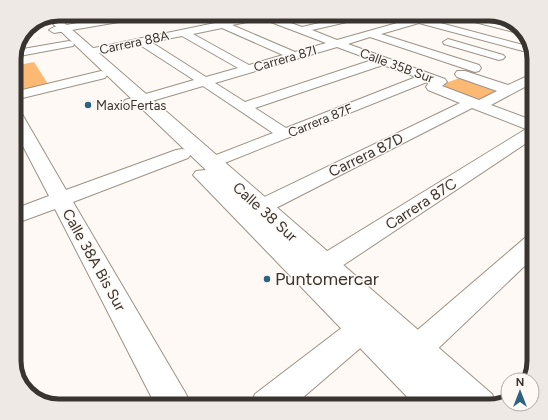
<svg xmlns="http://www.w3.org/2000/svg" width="548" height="420" viewBox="0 0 548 420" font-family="Figtree,sans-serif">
<rect width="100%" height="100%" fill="#fef9f4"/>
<g fill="#fcb973">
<polygon points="34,62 48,84 14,92 14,66"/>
<polygon points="462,77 501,91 477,102 438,86"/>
</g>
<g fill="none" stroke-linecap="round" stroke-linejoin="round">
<defs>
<g id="minor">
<polygon points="132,14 152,14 148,17 54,33 49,30 54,27"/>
<path d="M261 14H278L274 17 302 27 358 14H374L373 16 312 30 337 40 429 14H443L442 16 429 20 527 46 528 48 523 51 419 23 381 34 479 65 481 68 479 71 475 72 370 37 348 44 445 79 447 82 442 86 479 100 497 91 457 77 455 74 457 71H465L508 85 534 73V82L491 105 534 121V138L321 280 312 283 303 280 300 273 303 266 526 129 472 108 268 212 261 214 254 212 251 207 254 202 460 103 428 90 426 87 429 82H427L212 168 206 167 203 163 206 159 273 133 203 86 135 106 130 107 125 106 123 103 125 100 194 80 140 45 89 55 83 52 89 49 215 23 216 21 224 22ZM263 19 326 43 295 52 232 25ZM222 28 283 55 249 65 193 34ZM182 36 238 68 206 77 151 42ZM337 47 372 60 245 102 215 83ZM383 65 416 77 286 128 255 108Z"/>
<polygon points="450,14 464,14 519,28 522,34 451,16"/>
<polygon points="45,19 50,22 48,24 29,26"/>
<polygon points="448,39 503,55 505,57 503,59 499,60 444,44 443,42"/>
<polygon points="69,41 73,42 74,44 73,46 14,57 17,50"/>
<polygon points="101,71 105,72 107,75 105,78 14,100 14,92"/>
<polygon points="14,110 19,111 22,114 66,190 176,150 182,149 188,150 191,154 188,158 73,202 186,394 191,406 156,406 55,209 14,224 14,209 49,196 14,129"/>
<polygon points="534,235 534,257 427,359 417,363 407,359 402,349 407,339 526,237"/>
<polygon points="362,316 372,320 376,329 372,338 293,406 250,406 255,394 352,320"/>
</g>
<polygon id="tertiary" points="55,15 492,394 496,403 489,406 416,406 193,175 196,171 206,170 47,18"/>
</defs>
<use href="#minor" stroke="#9d9286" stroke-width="2"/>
<use href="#tertiary" stroke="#9d9286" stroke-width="2"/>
<use href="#minor" fill="#fff" fill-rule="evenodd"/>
<use href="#tertiary" fill="#fff" fill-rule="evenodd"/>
</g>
<g fill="#2d637e" stroke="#fef9f4" stroke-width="1.5">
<circle cx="88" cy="105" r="4"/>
<circle cx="267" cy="279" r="4"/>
</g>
<g text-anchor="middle" stroke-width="3" stroke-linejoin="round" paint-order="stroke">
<g font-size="13" fill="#393430" stroke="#fef9f4">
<text transform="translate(134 42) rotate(-12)" y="5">Carrera 88A</text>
<text transform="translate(285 58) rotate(-16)" y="5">Carrera 87I</text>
<text transform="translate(397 65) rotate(20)" y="5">Calle 35B Sur</text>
<text transform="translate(320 120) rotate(-22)" y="5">Carrera 87F</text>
</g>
<g font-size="13" fill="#393430" stroke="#fef9f4" text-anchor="start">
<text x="96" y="110">MaxioFertas</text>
</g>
<g font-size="15" fill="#393430" stroke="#fef9f4">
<text transform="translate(366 155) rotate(-26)" y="5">Carrera 87D</text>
<text transform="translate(421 204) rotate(-33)" y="5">Carrera 87C</text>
<text transform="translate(265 212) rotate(42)" y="5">Calle 38 Sur</text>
<text transform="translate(94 260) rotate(61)" y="5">Calle 38A Bis Sur</text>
</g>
<g font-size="18" fill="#393430" stroke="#fef9f4" text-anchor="start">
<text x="275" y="285">Puntomercar</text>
</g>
</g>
<path d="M0 0H548V420H0ZM59 21H489A38 38 0 0 1 527 59V361A38 38 0 0 1 489 399H59A38 38 0 0 1 21 361V59A38 38 0 0 1 59 21Z" fill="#eee9e4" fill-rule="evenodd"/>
<path fill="none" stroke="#393430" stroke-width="5" d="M59 21H489A38 38 0 0 1 527 59V361A38 38 0 0 1 489 399H59A38 38 0 0 1 21 361V59A38 38 0 0 1 59 21Z"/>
<g transform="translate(520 392)"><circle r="19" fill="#fef9f4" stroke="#afaaa6"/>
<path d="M0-3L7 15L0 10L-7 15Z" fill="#2d637e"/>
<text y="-6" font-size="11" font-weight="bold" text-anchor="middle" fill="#393430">N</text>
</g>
</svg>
